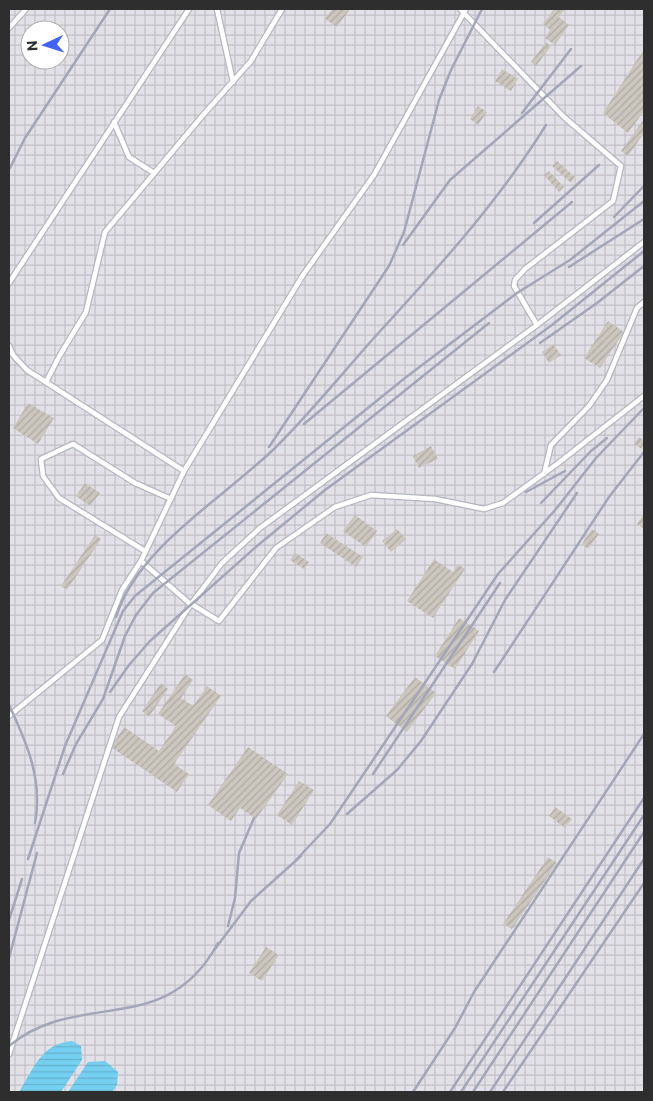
<svg xmlns="http://www.w3.org/2000/svg" width="653" height="1101" viewBox="0 0 653 1101" font-family="Commissioner,sans-serif">
<defs>
<pattern id="industrial-grid" width="8" height="8" patternUnits="userSpaceOnUse" patternTransform="scale(1.25)"><rect width="8" height="8" fill="#e3e1e8"/><path d="M0 4h8M4 0v8" fill="none" stroke="#c3c1c7"/></pattern>
<pattern id="water-rules" width="6" height="5" patternUnits="userSpaceOnUse" patternTransform="scale(1.25)"><rect width="6" height="5" fill="#75cff0"/><path d="M0 2.5h6" fill="none" stroke="#66b2ce"/></pattern>
<pattern id="building-hatch" width="6" height="6" patternUnits="userSpaceOnUse" patternTransform="scale(1.25)"><rect width="6" height="6" fill="#cbc7bf"/><path d="M-1 1l2-2M0 6l6-6M5 7l2-2" fill="none" stroke="#afaba4"/></pattern>
</defs>
<rect width="100%" height="100%" fill="#efe9e1"/>
<path fill="url(#industrial-grid)" fill-rule="evenodd" d="M9 9H644V1092H9ZM30 30H60V60H30Z"/>
<g fill="url(#water-rules)">
<path d="M72 1041 81 1046 82 1060 61 1092H19C34 1068 41 1044 72 1041Z"/>
<polygon points="105,1061 118,1072 117,1085 112,1092 68,1092 88,1062"/>
</g>
<g fill="url(#building-hatch)">
<polygon points="332,9 350,9 337,27 325,19"/>
<polygon points="554,9 565,9 559,17 569,25 555,45 545,38 550,30 543,24"/>
<polygon points="546,42 551,46 536,66 531,62"/>
<polygon points="644,49 644,111 628,133 603,113"/>
<polygon points="502,69 518,79 511,91 495,81"/>
<polygon points="478,106 487,112 478,125 470,119"/>
<polygon points="644,119 644,133 628,156 621,151"/>
<polygon points="557,161 575,177 571,183 552,166"/>
<polygon points="549,171 564,187 559,192 544,175"/>
<polygon points="608,321 624,332 600,368 584,358"/>
<polygon points="553,344 561,355 549,363 542,352"/>
<polygon points="28,403 54,418 38,444 13,428"/>
<polygon points="639,437 644,441 642,449 634,444"/>
<polygon points="431,446 438,459 419,468 413,456"/>
<polygon points="85,483 100,493 90,506 76,496"/>
<polygon points="644,514 644,529 637,524"/>
<polygon points="355,515 377,531 366,547 343,531"/>
<polygon points="397,529 406,539 391,552 382,541"/>
<polygon points="592,529 599,534 588,549 582,544"/>
<polygon points="326,533 363,557 356,567 320,543"/>
<polygon points="95,535 101,539 67,590 61,586"/>
<polygon points="295,553 309,562 304,569 290,560"/>
<polygon points="434,559 453,572 458,564 465,569 433,618 407,601"/>
<polygon points="459,618 479,631 455,669 435,656"/>
<polygon points="185,674 193,680 181,698 193,706 207,686 221,696 174,764 189,774 177,792 111,747 124,727 159,751 176,726 158,714"/>
<polygon points="415,677 436,693 407,732 386,716"/>
<polygon points="161,683 168,689 149,717 142,711"/>
<polygon points="248,747 288,774 256,819 240,808 231,821 208,805"/>
<polygon points="299,781 314,790 292,825 277,815"/>
<polygon points="555,807 572,819 565,828 549,816"/>
<polygon points="548,857 557,863 512,929 503,924"/>
<polygon points="266,947 279,955 262,981 249,973"/>
</g>
<g fill="none" stroke-linecap="round" stroke-linejoin="round">
<defs>
<g id="lane">
<polyline points="217,9 233,82"/>
<polyline points="460,9 564,117 621,166 613,201 525,269 515,280 514,286 537,325 644,242"/>
<polyline points="9,28 26,9"/>
<polyline points="114,122 129,157 154,173"/>
<polyline points="9,283 189,9"/>
<polyline points="9,346 13,355 27,370 184,471"/>
<polyline points="46,382 60,355 86,312 105,232 203,115 251,61 282,9"/>
<polyline points="544,474 551,445 589,406 607,380 637,308 644,302"/>
<polyline points="145,551 59,498 43,476 41,459 73,444 135,483 171,499"/>
<polyline points="141,561 188,602 219,621 276,548 335,507 371,495 435,499 484,509 503,503 557,464 644,396"/>
<polyline points="9,716 102,640 122,590 141,561 184,471 303,275 374,175 466,9"/>
<polyline points="9,1054 119,717 191,604 222,563 260,528 537,325"/>
</g>
</defs>
<use href="#lane" stroke="#b4b7c1" stroke-width="7"/>
<use href="#lane" stroke="#fff" stroke-width="4.5"/>
<g stroke="#a3a6b8" stroke-width="2.5">
<polyline points="522,113 571,49"/>
<polyline points="10,168 25,138 110,9"/>
<polyline points="614,217 644,186"/>
<polyline points="534,223 599,165"/>
<polyline points="403,245 450,180 581,66"/>
<polyline points="569,267 644,219"/>
<polyline points="540,343 597,303 644,266"/>
<polyline points="304,424 572,202"/>
<polyline points="269,447 389,266 404,232 439,100 451,70 482,9"/>
<polyline points="526,492 565,471"/>
<polyline points="541,503 591,451 607,438"/>
<path d="M116 617C138 546 226 497 277 446 311 412 341 375 373 339 435 271 497 204 546 125"/>
<polyline points="494,672 609,497 644,452"/>
<polyline points="110,692 129,665 150,641 257,546 325,490 552,325 644,251"/>
<path d="M9 705C27 743 43 780 35 823"/>
<polyline points="63,774 76,744 103,699 125,636 136,615 153,593 489,323"/>
<polyline points="373,774 500,583"/>
<polyline points="347,814 397,770 421,741 472,664 505,600 577,493"/>
<polyline points="28,859 65,746 123,611 135,596 405,378 517,293 570,260 644,201"/>
<polyline points="296,860 330,824 498,574 556,509 596,458 644,408"/>
<polyline points="9,920 22,879"/>
<polyline points="228,926 235,898 239,853 254,818"/>
<polyline points="215,949 251,901 301,856"/>
<polyline points="9,958 37,853"/>
<path d="M9 1046C79 988 166 1040 218 943"/>
<polyline points="413,1092 455,1028 474,992 644,734"/>
<polyline points="450,1092 644,798"/>
<polyline points="461,1092 644,815"/>
<polyline points="473,1092 644,832"/>
<polyline points="490,1092 644,859"/>
<polyline points="503,1092 644,883"/>
</g>
</g>
<rect width="653" height="1101" fill="none" stroke="#2e2e2e" stroke-width="20"/>
<g transform="translate(45 45) rotate(266)"><circle r="24" fill="#ffffff" stroke="#ababab"/>
<path d="M0-4L9 19L0 12L-9 19Z" fill="#4264fb"/>
<text y="-8" font-size="14" font-weight="bold" text-anchor="middle" fill="#2e2e2e">N</text>
</g>
</svg>
